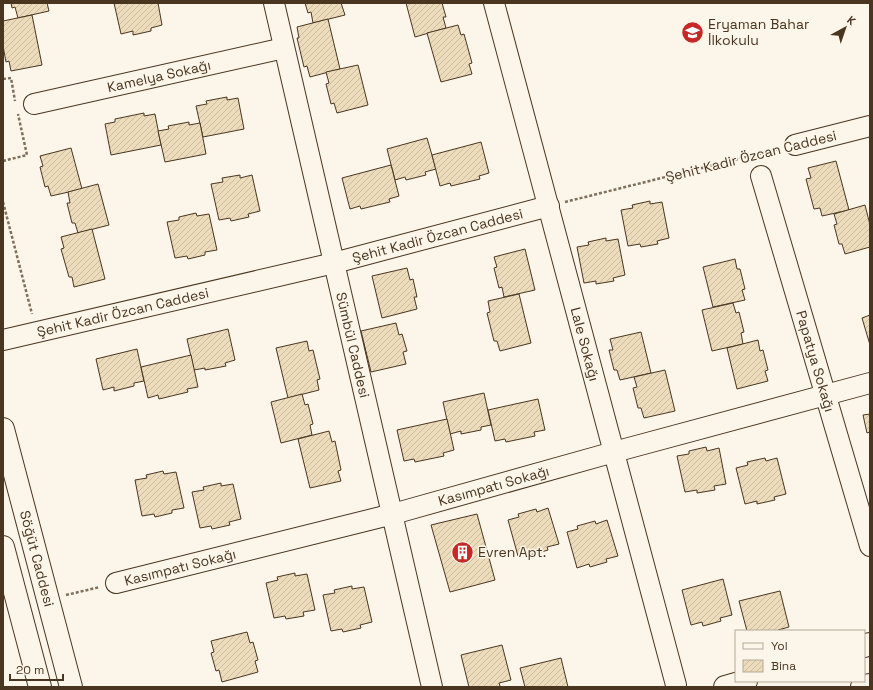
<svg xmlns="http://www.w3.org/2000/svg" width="873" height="690" viewBox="0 0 873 690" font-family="'Space Grotesk',sans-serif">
<defs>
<pattern id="building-hatch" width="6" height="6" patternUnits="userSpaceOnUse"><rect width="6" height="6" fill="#ecdcbc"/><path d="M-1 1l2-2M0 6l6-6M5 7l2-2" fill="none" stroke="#ccbda1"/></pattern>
</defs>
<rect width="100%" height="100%" fill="#fbf6e9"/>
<g fill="url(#building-hatch)" stroke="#4a3520">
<polygon points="11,3 47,3 49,11 18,18 15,7 12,8"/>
<polygon points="114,3 158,3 162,25 151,28 151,31 133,35 133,31 121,34"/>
<polygon points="305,3 341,3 345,15 313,23 311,12 308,13"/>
<polygon points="406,3 442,3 446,17 443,17 446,28 415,37"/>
<polygon points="32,15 42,65 11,71 9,61 6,62 3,46 3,21"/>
<polygon points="328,19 340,69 310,77 307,66 304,67 297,38 299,38 297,27"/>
<polygon points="458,25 461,35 464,34 472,63 469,64 472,74 441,82 427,33"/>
<polygon points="358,65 368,105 337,113 334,103 331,104 326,84 329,83 326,72"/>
<polygon points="227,97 227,100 238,98 244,129 203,137 196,106 207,104 206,101"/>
<polygon points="144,113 144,116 155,114 161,145 111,155 105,124 115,122 115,119"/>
<polygon points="189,122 189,125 200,123 206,154 165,162 158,131 169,129 168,126"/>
<polygon points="427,138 436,169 425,172 426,175 406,180 405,177 395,180 387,149"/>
<polygon points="481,142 489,173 479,176 480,179 451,186 450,183 440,186 432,155"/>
<polygon points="71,148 82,189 51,196 48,186 45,187 40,167 43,166 40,156"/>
<polygon points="836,161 849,210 822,216 820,208 814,209 806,179 811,178 808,168"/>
<polygon points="391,165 399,196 389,199 390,202 361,209 360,206 350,209 342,178"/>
<polygon points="240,175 240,178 252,175 260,211 248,214 249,217 231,221 230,218 219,220 211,184 223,182 222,178"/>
<polygon points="98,184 109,225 78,233 75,223 72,223 67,203 70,203 68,192"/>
<polygon points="650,201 650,204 662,202 669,238 657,241 658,244 641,247 640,244 628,246 621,210 633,208 632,205"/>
<polygon points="865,205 870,225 870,247 845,254 842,244 839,244 834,225 837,224 834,214"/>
<polygon points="196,213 197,216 209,214 217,250 205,252 205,255 188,259 187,256 175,258 167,222 179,220 179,217"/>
<polygon points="92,229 105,279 74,287 72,277 69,277 61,249 64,248 61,237"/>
<polygon points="606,238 606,241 618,239 625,275 613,278 614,281 596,284 596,281 584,283 577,247 589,245 588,242"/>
<polygon points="525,249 535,290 504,297 502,287 499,288 494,268 497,267 494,257"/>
<polygon points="735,259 737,269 740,269 745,289 742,290 745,300 713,307 703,267"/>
<polygon points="407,268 410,280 413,279 417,297 414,297 417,309 382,318 372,276"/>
<polygon points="519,294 531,343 500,351 497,341 494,341 487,313 490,312 488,301"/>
<polygon points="733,303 736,313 739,312 744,332 741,333 743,344 712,351 702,310"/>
<polygon points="870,315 870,345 862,318"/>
<polygon points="396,323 399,335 402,334 407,351 403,352 406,364 371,372 361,331"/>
<polygon points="228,329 235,360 225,363 226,366 205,370 205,368 194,370 187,339"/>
<polygon points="641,332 651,373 620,380 617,370 614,370 609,350 613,350 610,339"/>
<polygon points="758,340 760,351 763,350 768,370 765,371 768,381 737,389 727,348"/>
<polygon points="307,341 309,351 313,350 320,379 317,380 319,390 288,398 276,348"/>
<polygon points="137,349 144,381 134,383 134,386 114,391 114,387 103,390 96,359"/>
<polygon points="191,355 198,387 187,389 188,392 159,399 158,395 148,398 141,367"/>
<polygon points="665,370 675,411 644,418 641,408 638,408 633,388 637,387 634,377"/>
<polygon points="484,393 491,425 481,427 481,430 461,434 461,431 450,434 443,402"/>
<polygon points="302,394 305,405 308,404 313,424 310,425 312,435 281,443 271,402"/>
<polygon points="538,399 545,430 534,432 535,436 506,442 505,439 495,441 488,410"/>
<polygon points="870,414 870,432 867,433 863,415"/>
<polygon points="447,419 454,450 443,453 444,456 415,462 414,459 404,461 397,430"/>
<polygon points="329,431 332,442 335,441 341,470 338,471 341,481 310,488 298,439"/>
<polygon points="706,447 707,451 719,448 726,484 714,486 715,490 697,493 697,490 685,492 677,456 689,454 689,451"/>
<polygon points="765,458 766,461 777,458 786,494 774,497 775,500 757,504 757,501 745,504 736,468 748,465 747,462"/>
<polygon points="163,471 164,474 176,472 184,508 172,510 172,513 155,517 154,514 142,516 135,480 147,478 146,475"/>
<polygon points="221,483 221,486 233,484 241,519 229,522 230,525 212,529 211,526 200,528 192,492 204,490 203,487"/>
<polygon points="548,508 559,544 547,547 548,550 531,555 530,552 518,556 508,520 519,517 518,514 536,509 537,512"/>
<polygon points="477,514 495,580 450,592 431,525"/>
<polygon points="607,520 618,556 606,559 607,562 590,567 589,564 577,568 567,532 578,529 577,526 595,521 596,524"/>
<polygon points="295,573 295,576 307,574 315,610 303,612 304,616 286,619 285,616 274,618 266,583 278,580 277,577"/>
<polygon points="723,579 732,615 720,618 721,621 703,626 702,622 691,625 682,590"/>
<polygon points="352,586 352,589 364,587 372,622 360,625 361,628 343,632 342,629 331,631 323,595 335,593 334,590"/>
<polygon points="780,591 789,627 778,630 778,631 747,631 739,601"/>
<polygon points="247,632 250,643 253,642 258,660 255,661 258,672 222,682 219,670 216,671 211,653 214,652 211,641"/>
<polygon points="502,645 511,680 499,683 500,686 497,687 469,687 461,655"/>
<polygon points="561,658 568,687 525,687 520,668"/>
</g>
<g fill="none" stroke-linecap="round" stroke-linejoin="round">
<defs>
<g id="minor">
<path id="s1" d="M274 3 432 687"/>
<path id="s2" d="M494 3 676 685"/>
<path id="s3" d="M34 104 284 48"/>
<polyline points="795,145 870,126"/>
<path id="s4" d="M761 176 870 546"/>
<path id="s5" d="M3 340 334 263 549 206"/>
<path id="s6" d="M116 583 393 514 614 452 870 383"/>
</g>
<g id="major">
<path id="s7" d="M3 429 71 687"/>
<polyline points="3,547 40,687"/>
<polyline points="864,646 870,644"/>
<polyline points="725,687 746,681"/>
<polyline points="862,687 870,685"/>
</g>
</defs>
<use href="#minor" stroke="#4a3520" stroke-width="22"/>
<use href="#major" stroke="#4a3520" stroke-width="24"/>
<g stroke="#7f6f5c" stroke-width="2.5" stroke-dasharray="3 2" stroke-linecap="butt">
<polyline points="3,79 11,78 15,101"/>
<polyline points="3,161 27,155 18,114"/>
<polyline points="3,202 32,314"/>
<polyline points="565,202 778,149"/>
<polyline points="66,595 100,587"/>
</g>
<use href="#minor" stroke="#fbf6e9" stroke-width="20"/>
<use href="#major" stroke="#fbf6e9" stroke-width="22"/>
</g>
<defs>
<symbol id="school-disc" viewBox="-11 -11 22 22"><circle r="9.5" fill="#c62828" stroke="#fbf6e9"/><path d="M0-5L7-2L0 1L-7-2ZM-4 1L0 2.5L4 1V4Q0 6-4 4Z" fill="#fff"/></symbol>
<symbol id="building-disc" viewBox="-11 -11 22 22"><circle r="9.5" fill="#c62828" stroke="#fbf6e9"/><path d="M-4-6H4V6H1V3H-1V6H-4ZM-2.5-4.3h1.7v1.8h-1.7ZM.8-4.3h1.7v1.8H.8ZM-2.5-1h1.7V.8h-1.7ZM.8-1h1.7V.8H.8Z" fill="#fff"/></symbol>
</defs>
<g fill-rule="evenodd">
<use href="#school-disc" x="680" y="20" width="25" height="25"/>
<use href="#building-disc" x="450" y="540" width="25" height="25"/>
</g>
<g text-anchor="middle" stroke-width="3" stroke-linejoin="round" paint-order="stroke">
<g font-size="14" fill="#4a3520" stroke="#fbf6e9" text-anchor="start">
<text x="708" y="29">Eryaman Bahar<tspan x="708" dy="16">İlkokulu</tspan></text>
<text x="478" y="557">Evren Apt.</text>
</g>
<g font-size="14" fill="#4a3520" stroke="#fbf6e9">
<text dy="5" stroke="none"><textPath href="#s3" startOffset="128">Kamelya Sokağı</textPath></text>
<text transform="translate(751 156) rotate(-14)" y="5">Şehit Kadir Özcan Caddesi</text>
<text dy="5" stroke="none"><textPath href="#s5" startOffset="447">Şehit Kadir Özcan Caddesi</textPath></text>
<text dy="5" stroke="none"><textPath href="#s5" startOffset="123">Şehit Kadir Özcan Caddesi</textPath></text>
<text dy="5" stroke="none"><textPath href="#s2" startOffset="353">Lale Sokağı</textPath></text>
<text dy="5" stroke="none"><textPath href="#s1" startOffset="351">Sümbül Caddesi</textPath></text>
<text dy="5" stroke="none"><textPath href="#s4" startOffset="193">Papatya Sokağı</textPath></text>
<text dy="5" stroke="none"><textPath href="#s6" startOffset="390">Kasımpatı Sokağı</textPath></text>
<text dy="5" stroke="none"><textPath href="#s7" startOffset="134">Söğüt Caddesi</textPath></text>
<text dy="5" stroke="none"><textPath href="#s6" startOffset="66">Kasımpatı Sokağı</textPath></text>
</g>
</g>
<rect width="873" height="690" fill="none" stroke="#4a3520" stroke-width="8"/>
<rect x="735" y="630" width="130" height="52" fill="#fbf6e9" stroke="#b4a999"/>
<rect x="743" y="643" width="20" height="6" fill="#fbf6e9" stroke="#b4a999"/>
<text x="771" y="650" font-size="12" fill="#4a3520">Yol</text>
<rect x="743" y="660" width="20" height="12" fill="url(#building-hatch)" stroke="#b4a999"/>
<text x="771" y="670" font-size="12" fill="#4a3520">Bina</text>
<g transform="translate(845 28) rotate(40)" stroke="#fbf6e9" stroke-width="3" paint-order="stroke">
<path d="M0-3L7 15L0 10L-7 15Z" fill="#4a3520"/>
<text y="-6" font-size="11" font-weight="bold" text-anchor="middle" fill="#4a3520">K</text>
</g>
<path d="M10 674v6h53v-6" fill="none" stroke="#4a3520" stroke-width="2"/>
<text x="16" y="674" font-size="12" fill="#4a3520" stroke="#fbf6e9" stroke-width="3" paint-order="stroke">20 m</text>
</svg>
